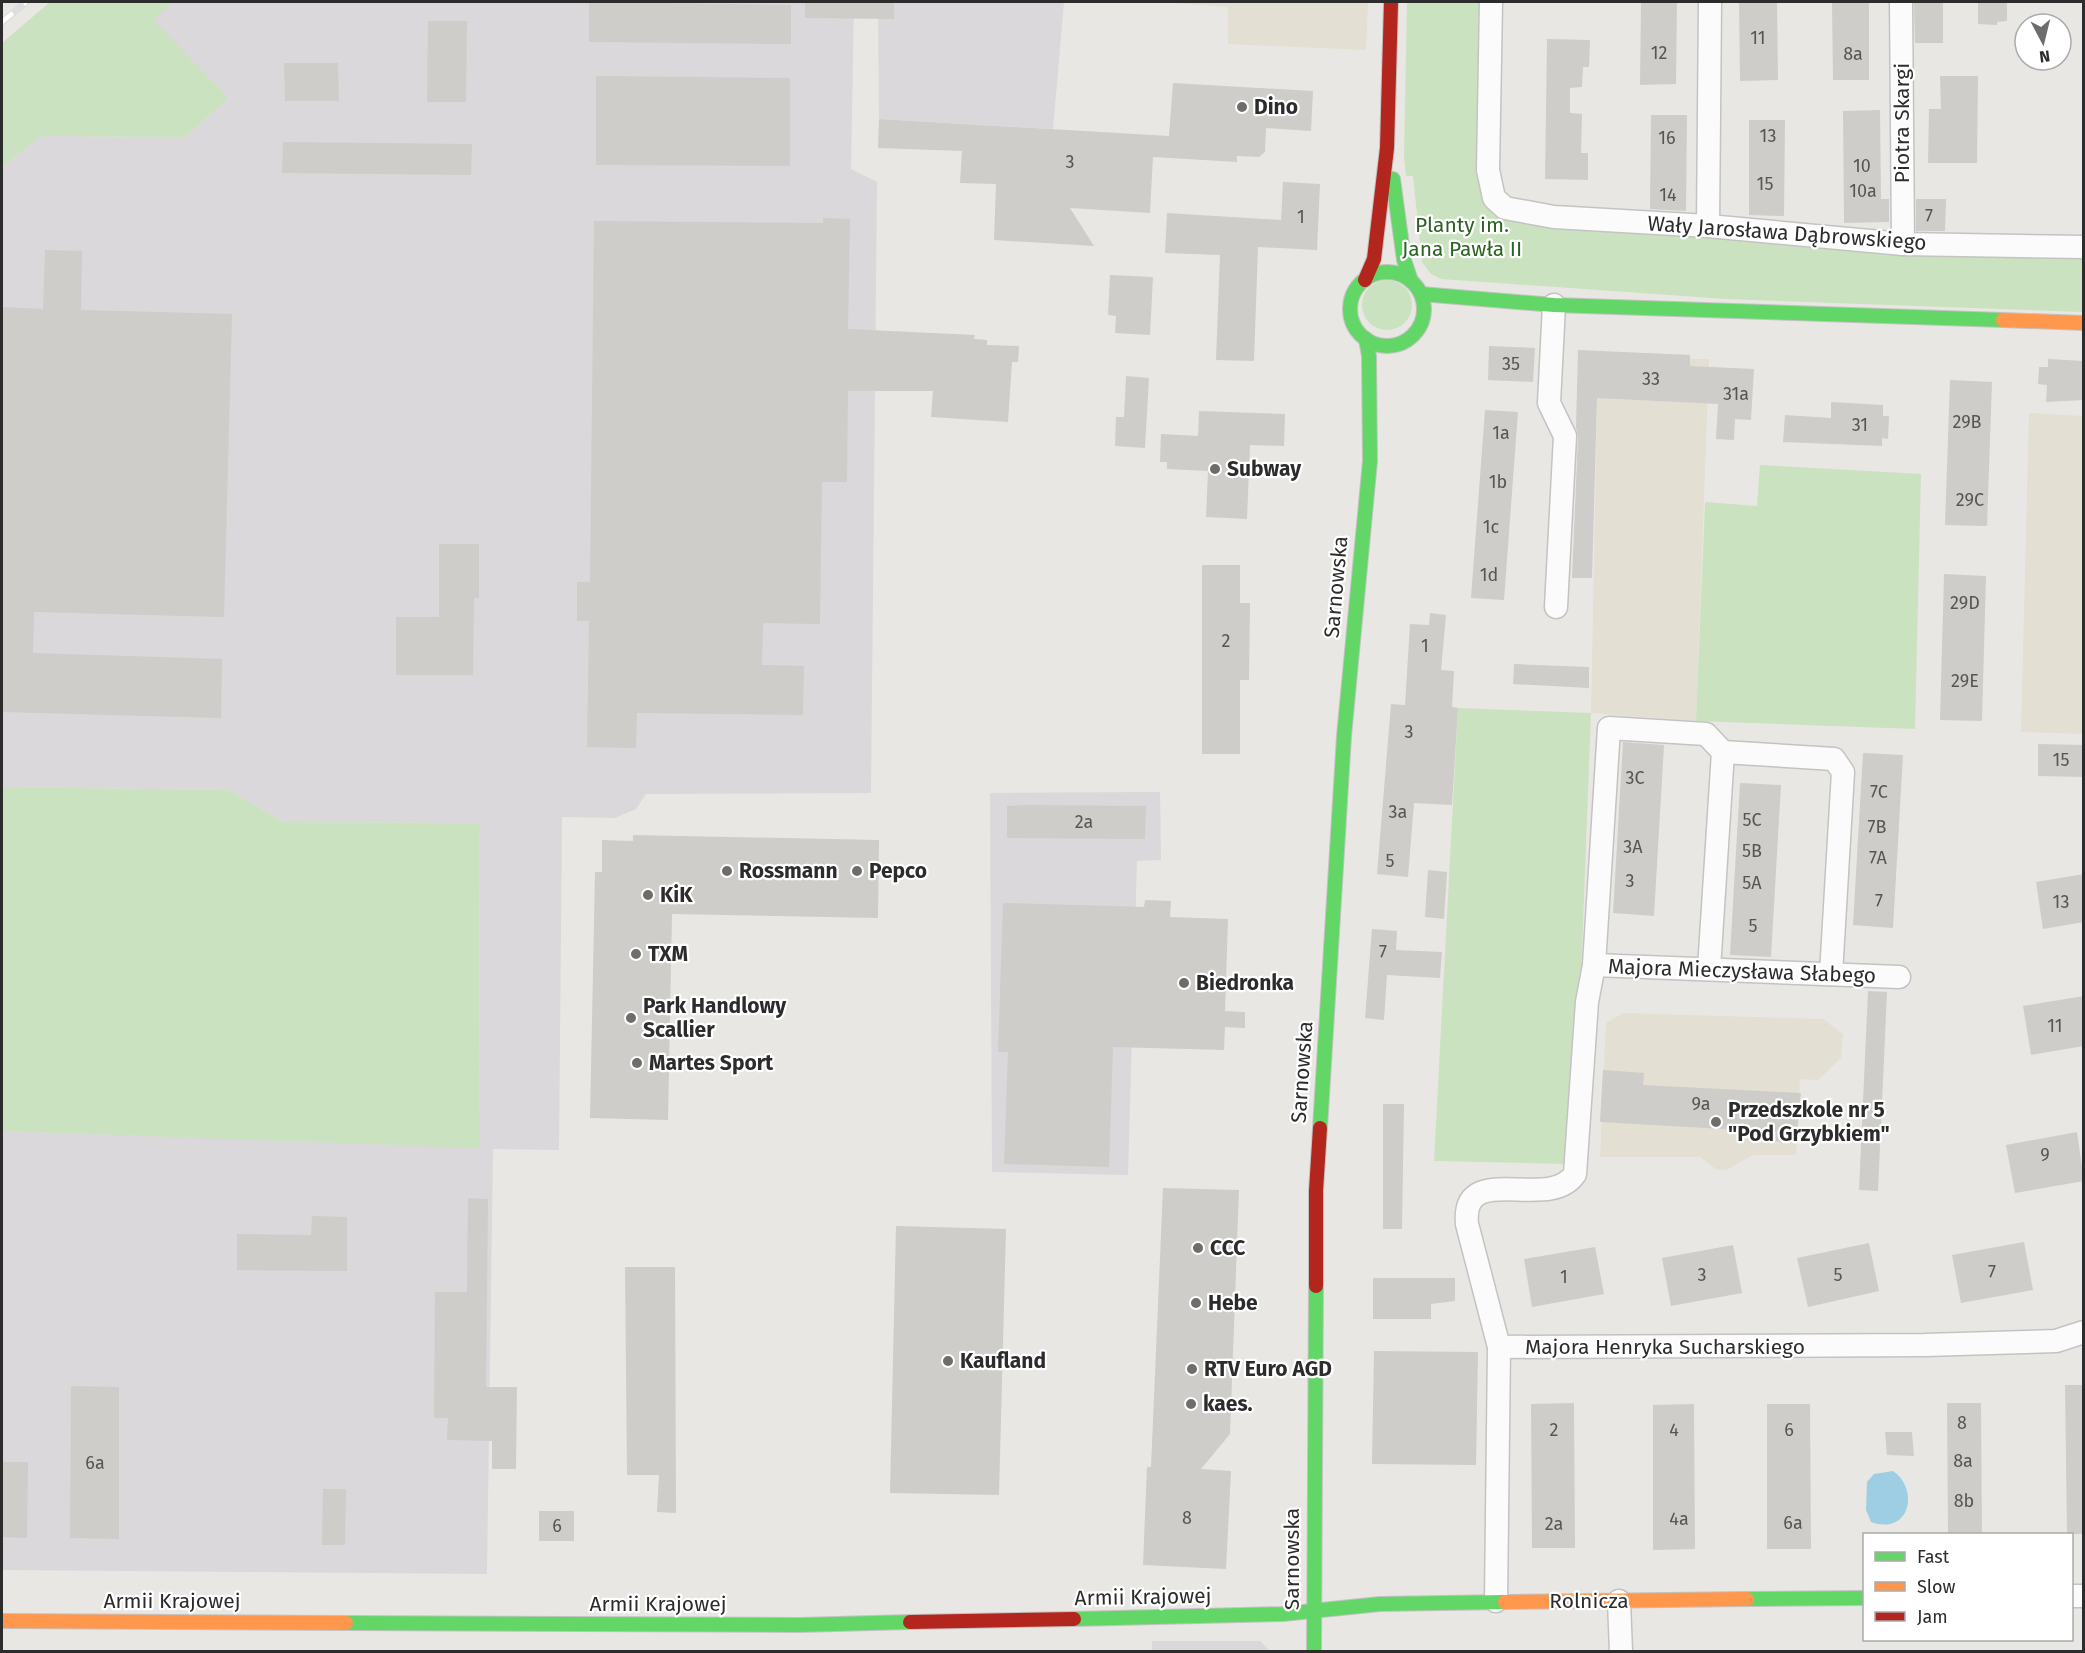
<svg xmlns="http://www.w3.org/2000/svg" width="2085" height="1653" viewBox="0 0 2085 1653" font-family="'Fira Sans',sans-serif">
<rect width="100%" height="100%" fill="#e9e7e3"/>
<g fill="#dad8da">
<polygon points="174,2 854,2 851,169 877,182 871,793 646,794 636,809 615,818 562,817 559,1150 493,1149 487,1574 2,1570 2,1131 480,1147 479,823 283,822 229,790 2,787 2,167 41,136 185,137 229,98 152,20"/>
<polygon points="878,2 1064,2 1053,129 879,119"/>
<polygon points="1160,792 1161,860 1137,861 1128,1175 992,1172 990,793"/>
<polygon points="1152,1641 1260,1641 1270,1651 1152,1651"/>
</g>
<g fill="#e3dfd3">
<polygon points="1159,2 1368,2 1366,50 1228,44 1228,7"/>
<polygon points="1615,352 1690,355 1690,359 1709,359 1696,721 1591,713 1598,355"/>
<polygon points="2029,413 2083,416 2083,734 2021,732"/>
<polygon points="1623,1013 1823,1019 1843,1034 1841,1058 1818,1080 1800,1079 1796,1155 1753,1155 1726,1170 1717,1170 1700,1157 1600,1157 1606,1023"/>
</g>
<g fill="#cbe2c0">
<polygon points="50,2 174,2 153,20 229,98 185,137 41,136 2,167 2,43"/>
<polygon points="1407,2 1484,2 1486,203 2083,255 2083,312 1726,299 1441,279 1431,274 1422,262 1413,176 1406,176 1404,156"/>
<circle cx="1387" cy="305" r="25"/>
<polygon points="1760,465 1921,474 1915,729 1696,721 1705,502 1757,506"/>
<polygon points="1458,708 1591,713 1581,978 1566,1164 1434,1161"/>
<polygon points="2,787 229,790 283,822 479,823 480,1148 2,1131"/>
</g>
<path fill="#9ecee3" d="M1893 1471C1919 1488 1911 1536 1871 1522L1866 1510 1867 1482 1874 1474Z"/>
<g fill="#cecdc9">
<polygon points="589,2 791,5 791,44 589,42"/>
<polygon points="805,2 894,2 894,19 805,18"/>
<polygon points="1641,2 1677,2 1676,84 1640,85"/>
<polygon points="1739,2 1777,2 1778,80 1740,81"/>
<polygon points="1832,2 1869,2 1869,80 1833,80"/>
<polygon points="1914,2 1943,2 1943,43 1915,43"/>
<polygon points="1978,2 2007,2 2007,21 1997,22 1997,25 1978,24"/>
<polygon points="428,21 467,21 466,102 427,102"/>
<polygon points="1547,39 1590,40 1589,67 1583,67 1582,87 1570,88 1570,113 1582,114 1581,153 1588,153 1588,180 1545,179"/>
<polygon points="284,63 338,63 339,101 285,101"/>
<polygon points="596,76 790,78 790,166 596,165"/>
<polygon points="1940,76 1978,76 1977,163 1928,163 1929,109 1941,109"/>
<polygon points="1173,83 1313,91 1311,131 1266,128 1265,152 1259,157 1237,156 1237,162 1153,157 1150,213 1070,208 1094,246 994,240 996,184 960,183 962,151 878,148 879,119 1169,136"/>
<polygon points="1880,110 1881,199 1889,199 1889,222 1844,223 1843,111"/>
<polygon points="1651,115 1687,115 1686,211 1650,209"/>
<polygon points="1749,120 1785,120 1784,216 1749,215"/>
<polygon points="283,142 472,144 471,175 282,173"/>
<polygon points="1283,182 1320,184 1317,250 1258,247 1254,361 1216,360 1220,255 1165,253 1167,213 1281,220"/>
<polygon points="1916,199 1946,199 1945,231 1916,231"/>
<polygon points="823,218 850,219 848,329 975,335 974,339 987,340 987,345 1019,346 1018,362 1012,362 1008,422 931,417 933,391 848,391 847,482 822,482 820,624 763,623 762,665 804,666 803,715 637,713 636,748 587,747 589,621 577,621 577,582 590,582 594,221 823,223"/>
<polygon points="45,250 82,251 81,310 232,314 224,617 34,612 33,653 222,659 221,718 2,712 2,307 43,309"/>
<polygon points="1110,275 1153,277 1150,335 1115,333 1116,316 1108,315"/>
<polygon points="1489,346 1535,348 1533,382 1488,380"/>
<polygon points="1578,350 1690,355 1690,366 1754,369 1751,420 1735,419 1734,440 1716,439 1718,404 1597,398 1592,578 1572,578 1578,437 1576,427"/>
<polygon points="2048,359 2084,361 2084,400 2046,402 2047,385 2038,384 2039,367 2048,367"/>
<polygon points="1126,376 1149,378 1145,448 1115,446 1116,417 1124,417"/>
<polygon points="1950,380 1992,382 1987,526 1945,525"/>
<polygon points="1831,402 1883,405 1883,416 1889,416 1888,439 1882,438 1882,446 1783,442 1785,415 1831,418"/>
<polygon points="1485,410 1518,412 1504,600 1471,598"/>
<polygon points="1199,411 1285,414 1284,446 1250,445 1247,519 1206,517 1208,471 1167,469 1167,462 1160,462 1161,434 1198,436"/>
<polygon points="439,544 479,544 479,598 474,598 473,675 396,675 396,617 439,617"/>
<polygon points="1202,565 1240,565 1240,603 1250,603 1249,680 1240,680 1240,754 1202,754"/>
<polygon points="1944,574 1986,576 1982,721 1940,720"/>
<polygon points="1430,613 1446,615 1441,670 1454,671 1452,707 1458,708 1452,805 1414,803 1408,877 1377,874 1391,704 1405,705 1410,624 1429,625"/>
<polygon points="1514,664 1589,667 1589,688 1513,684"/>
<polygon points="1623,742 1664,745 1654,916 1613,913"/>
<polygon points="2038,744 2084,745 2084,777 2038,776"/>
<polygon points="1863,753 1903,755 1893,928 1853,925"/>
<polygon points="1740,783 1781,785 1771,957 1730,955"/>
<polygon points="1023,805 1146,806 1145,839 1007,838 1007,806"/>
<polygon points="633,835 879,840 878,918 672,914 668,1120 590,1118 595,872 602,872 602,840 633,841"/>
<polygon points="1428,870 1447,872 1444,919 1425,917"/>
<polygon points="2084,874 2084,922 2043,929 2036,882"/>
<polygon points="1145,900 1171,901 1170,917 1228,919 1225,1011 1245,1012 1245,1028 1225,1027 1224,1050 1113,1047 1109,1167 1004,1164 1008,1052 998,1052 1003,903 1144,907"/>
<polygon points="1372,929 1397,931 1396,950 1442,952 1440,978 1387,975 1384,1020 1365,1018"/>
<polygon points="1868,991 1887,992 1878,1191 1859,1190"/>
<polygon points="2084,996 2084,1046 2031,1055 2023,1006"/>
<polygon points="1603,1070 1644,1073 1643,1085 1801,1093 1796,1143 1776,1141 1776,1132 1600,1122"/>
<polygon points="1383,1104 1404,1104 1402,1229 1383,1229"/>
<polygon points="2077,1132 2084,1181 2015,1193 2006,1145"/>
<polygon points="1163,1188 1239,1190 1230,1434 1201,1469 1231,1471 1226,1569 1143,1565 1147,1467 1151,1467"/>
<polygon points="468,1198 488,1199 486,1387 517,1387 516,1469 492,1469 492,1441 447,1440 448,1418 434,1418 435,1292 467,1292"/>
<polygon points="312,1216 347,1217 347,1271 237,1270 237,1234 311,1235"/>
<polygon points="896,1226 1006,1229 999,1495 890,1493"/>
<polygon points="2024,1242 2033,1290 1961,1303 1952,1255"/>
<polygon points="1869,1243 1879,1291 1808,1307 1797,1258"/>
<polygon points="1733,1245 1742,1293 1671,1306 1662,1258"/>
<polygon points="1595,1247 1604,1294 1532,1307 1524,1259"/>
<polygon points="625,1267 675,1267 676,1513 657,1512 659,1475 627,1475"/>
<polygon points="1373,1278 1455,1278 1455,1301 1431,1304 1431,1319 1373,1319"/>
<polygon points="1374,1351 1478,1352 1476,1465 1372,1464"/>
<polygon points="2065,1385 2084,1385 2084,1534 2067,1534"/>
<polygon points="71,1386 119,1387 119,1539 70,1538"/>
<polygon points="1574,1403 1575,1548 1532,1548 1531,1404"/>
<polygon points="1947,1403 1981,1403 1982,1534 1948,1534"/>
<polygon points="1694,1404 1695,1549 1653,1550 1653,1405"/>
<polygon points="1767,1404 1810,1404 1811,1549 1767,1549"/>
<polygon points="1885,1432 1912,1432 1914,1456 1887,1455"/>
<polygon points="2,1462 28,1462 27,1538 2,1537"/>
<polygon points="323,1489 346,1489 345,1545 322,1545"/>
<rect x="539" y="1511" width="35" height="30"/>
</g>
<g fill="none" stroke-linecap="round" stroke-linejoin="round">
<defs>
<g id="street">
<polyline points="1491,2 1488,170 1494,198 1505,208 1554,217 1708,226 1903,244 2084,247"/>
<polyline points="1901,2 1903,244"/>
<polyline points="1708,226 1710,2"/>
<polyline points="1554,305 1549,403 1565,436 1556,607"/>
<polyline points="1723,752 1834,759 1843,772 1831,974"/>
<polyline points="1594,965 1609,728 1706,734 1723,752 1709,969"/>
<polyline points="1499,1347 1925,1345 2056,1341 2084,1332"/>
<polyline points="2072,1596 2084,1596"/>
<path d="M1496 1601 1499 1347 1467 1224C1461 1159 1549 1213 1575 1174L1587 1002 1594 965 1899 977"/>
<polyline points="1619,1601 1621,1652"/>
</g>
<g id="fast">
<polyline points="1393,179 1404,260 1411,281"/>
<circle cx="1387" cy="309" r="37"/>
<polyline points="1421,294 1554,305 2003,320"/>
<polyline points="1320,1128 1344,736 1370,461 1369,356 1366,339"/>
<polyline points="1747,1599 1864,1598"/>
<polyline points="1074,1619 1283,1614 1380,1604 1505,1602"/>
<polyline points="346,1623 799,1625 910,1622"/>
<polyline points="1314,1652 1316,1286"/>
</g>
<g id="slow">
<polyline points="2003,320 2084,323"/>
<polyline points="1505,1602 1747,1599"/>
<polyline points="2,1621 346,1623"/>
</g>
<g id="jam">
<polyline points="1365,280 1374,259 1387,148 1391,2"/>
<polyline points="1316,1286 1316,1191 1320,1128"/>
<polyline points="910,1622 1074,1619"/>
</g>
</defs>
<use href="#street" stroke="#c4c3c2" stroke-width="25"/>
<use href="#fast" stroke="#c4c3c2" stroke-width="16"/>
<use href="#slow" stroke="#c4c3c2" stroke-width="16"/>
<use href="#jam" stroke="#c4c3c2" stroke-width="16"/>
<use href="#street" stroke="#fcfbfb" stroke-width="22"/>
<use href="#fast" stroke="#63d668" stroke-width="14"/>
<use href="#slow" stroke="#ff974d" stroke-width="14"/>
<use href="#jam" stroke="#b3261e" stroke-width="14"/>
<defs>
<polyline id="rail" points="2,22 26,2"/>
</defs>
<use href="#rail" stroke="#dedee0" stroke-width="7"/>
<use href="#rail" stroke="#fff" stroke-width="4.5" stroke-dasharray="14" stroke-linecap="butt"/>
</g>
<g fill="#6e6d6c" stroke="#fff" stroke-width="2">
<circle cx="1242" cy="107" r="6"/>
<circle cx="1215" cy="469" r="6"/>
<circle cx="727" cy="871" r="6"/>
<circle cx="857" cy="871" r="6"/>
<circle cx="648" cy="895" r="6"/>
<circle cx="636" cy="954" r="6"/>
<circle cx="1184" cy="983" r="6"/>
<circle cx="631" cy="1018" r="6"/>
<circle cx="637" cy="1063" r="6"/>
<circle cx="1716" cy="1122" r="6"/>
<circle cx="1198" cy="1248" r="6"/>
<circle cx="1196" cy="1303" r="6"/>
<circle cx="948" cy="1361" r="6"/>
<circle cx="1192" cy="1369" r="6"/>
<circle cx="1191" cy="1404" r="6"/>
</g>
<g text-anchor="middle" stroke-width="4.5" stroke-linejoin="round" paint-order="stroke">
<g font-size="18" fill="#565655">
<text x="1758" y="44">11</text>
<text x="1659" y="59">12</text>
<text x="1853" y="60">8a</text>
<text x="1768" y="142">13</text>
<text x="1667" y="144">16</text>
<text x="1070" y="168">3</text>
<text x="1862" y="172">10</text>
<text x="1765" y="190">15</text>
<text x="1863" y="197">10a</text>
<text x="1668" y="201">14</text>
<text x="1929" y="222">7</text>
<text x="1301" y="223">1</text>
<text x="1511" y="370">35</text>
<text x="1651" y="385">33</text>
<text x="1736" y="400">31a</text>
<text x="1967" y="428">29B</text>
<text x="1860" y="431">31</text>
<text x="1501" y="439">1a</text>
<text x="1498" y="488">1b</text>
<text x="1970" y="506">29C</text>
<text x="1491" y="533">1c</text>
<text x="1489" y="581">1d</text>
<text x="1965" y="609">29D</text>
<text x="1226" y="647">2</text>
<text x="1425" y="652">1</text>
<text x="1965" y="687">29E</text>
<text x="1409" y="738">3</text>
<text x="2061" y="766">15</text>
<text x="1635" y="784">3C</text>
<text x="1879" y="798">7C</text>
<text x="1398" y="818">3a</text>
<text x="1752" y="826">5C</text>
<text x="1084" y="828">2a</text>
<text x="1877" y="833">7B</text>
<text x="1633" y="853">3A</text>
<text x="1752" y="857">5B</text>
<text x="1878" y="864">7A</text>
<text x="1390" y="867">5</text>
<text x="1630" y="887">3</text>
<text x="1752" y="889">5A</text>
<text x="1879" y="907">7</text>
<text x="2061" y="908">13</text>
<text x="1753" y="932">5</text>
<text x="1383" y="958">7</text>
<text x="2055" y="1032">11</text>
<text x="1701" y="1110">9a</text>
<text x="2045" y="1161">9</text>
<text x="1992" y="1278">7</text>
<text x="1702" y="1281">3</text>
<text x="1838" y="1281">5</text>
<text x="1564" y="1283">1</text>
<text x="1962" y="1429">8</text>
<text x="1554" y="1436">2</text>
<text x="1674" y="1436">4</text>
<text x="1789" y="1436">6</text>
<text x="1963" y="1467">8a</text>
<text x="95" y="1469">6a</text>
<text x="1964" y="1507">8b</text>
<text x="1187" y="1524">8</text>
<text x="1679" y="1525">4a</text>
<text x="1793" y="1529">6a</text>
<text x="1554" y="1530">2a</text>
<text x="557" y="1532">6</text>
</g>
<g font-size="21" font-weight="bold" fill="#2c2c2c" stroke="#fff" text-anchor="start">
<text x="1254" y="114">Dino</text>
<text x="1227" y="476">Subway</text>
<text x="739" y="878">Rossmann</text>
<text x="869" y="878">Pepco</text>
<text x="660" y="902">KiK</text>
<text x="648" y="961">TXM</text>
<text x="1196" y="990">Biedronka</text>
<text x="643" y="1013">Park Handlowy<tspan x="643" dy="24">Scallier</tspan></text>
<text x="649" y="1070">Martes Sport</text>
<text x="1728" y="1117">Przedszkole nr 5<tspan x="1728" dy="24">"Pod Grzybkiem"</tspan></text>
<text x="1210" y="1255">CCC</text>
<text x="1208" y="1310">Hebe</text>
<text x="960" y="1368">Kaufland</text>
<text x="1204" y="1376">RTV Euro AGD</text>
<text x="1203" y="1411">kaes.</text>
</g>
<g font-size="21" fill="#2c2c2c" stroke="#fff">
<text transform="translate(1902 123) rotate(-90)" y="7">Piotra Skargi</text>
<text transform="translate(1787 233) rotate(4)" y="7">Wały Jarosława Dąbrowskiego</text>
<text transform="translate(1336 587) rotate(-85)" y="7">Sarnowska</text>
<text transform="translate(1742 971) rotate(2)" y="7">Majora Mieczysława Słabego</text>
<text transform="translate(1302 1072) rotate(-86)" y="7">Sarnowska</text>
<text x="1665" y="1354">Majora Henryka Sucharskiego</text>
<text transform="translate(1292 1559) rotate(-90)" y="7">Sarnowska</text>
<text transform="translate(1143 1597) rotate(-1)" y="7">Armii Krajowej</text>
<text x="172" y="1608">Armii Krajowej</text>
<text x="1589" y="1608">Rolnicza</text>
<text x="658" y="1611">Armii Krajowej</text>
</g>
<g font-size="21" fill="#2c6322" stroke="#fff">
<text x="1462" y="232">Planty im.<tspan x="1462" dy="24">Jana Pawła II</tspan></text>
</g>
</g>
<rect width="2085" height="1653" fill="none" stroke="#2c2c2c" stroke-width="6"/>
<rect x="1863" y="1533" width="210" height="108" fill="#ffffff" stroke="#ababab" stroke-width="1.5"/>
<rect x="1875" y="1552" width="30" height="9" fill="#63d668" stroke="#ababab" stroke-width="1.5"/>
<text x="1917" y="1563" font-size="18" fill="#2c2c2c">Fast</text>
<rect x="1875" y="1582" width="30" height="9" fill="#ff974d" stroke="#ababab" stroke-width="1.5"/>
<text x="1917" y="1593" font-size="18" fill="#2c2c2c">Slow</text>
<rect x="1875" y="1612" width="30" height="9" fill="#b3261e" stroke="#ababab" stroke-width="1.5"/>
<text x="1917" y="1623" font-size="18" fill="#2c2c2c">Jam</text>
<g transform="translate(2043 42) rotate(173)"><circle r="28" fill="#ffffff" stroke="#ababab" stroke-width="1.5"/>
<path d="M0-4.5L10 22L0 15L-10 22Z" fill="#6e6d6c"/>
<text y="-9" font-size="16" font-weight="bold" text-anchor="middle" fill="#2c2c2c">N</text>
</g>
</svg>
